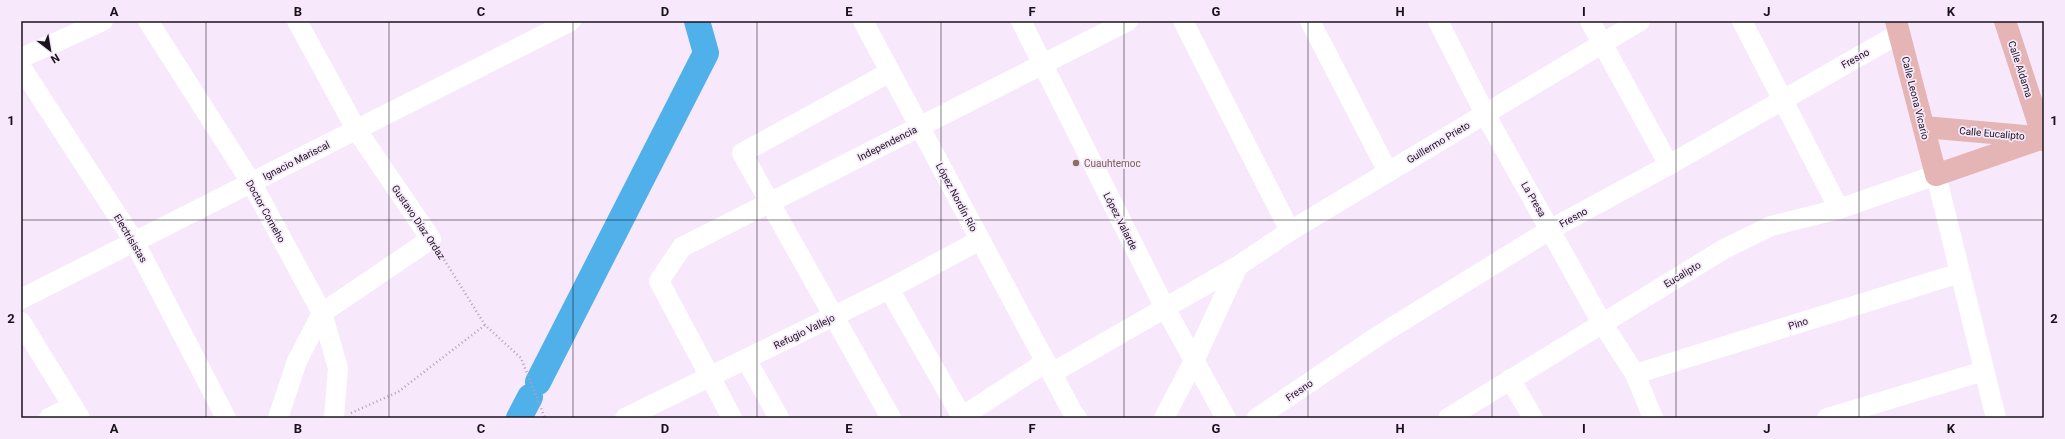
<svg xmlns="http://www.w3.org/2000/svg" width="2065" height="439" viewBox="0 0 2065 439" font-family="Roboto,sans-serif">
<rect width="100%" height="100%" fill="#f7e8fc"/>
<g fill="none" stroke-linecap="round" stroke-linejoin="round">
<g stroke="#4fb0ea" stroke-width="26">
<polyline points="538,382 706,53 697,21"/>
<polyline points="519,418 530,397"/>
</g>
<g stroke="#afa3b3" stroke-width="2.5" stroke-dasharray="1 3" stroke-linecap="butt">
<polyline points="440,253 485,325 521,358 545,418"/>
<polyline points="351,413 398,392 485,325"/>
</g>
<g stroke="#fff" stroke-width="20">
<polyline points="148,21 251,182 322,313 338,368 334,418"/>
<polyline points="863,21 1073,413 1077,418"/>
<polyline points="1021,21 1165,308 1226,418"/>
<polyline points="1183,21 1290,231"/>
<polyline points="1310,21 1388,172"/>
<polyline points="1438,21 1485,114 1602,323 1635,374 1653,418"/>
<polyline points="1590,21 1669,165"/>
<polyline points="1742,21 1839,209"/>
<polyline points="21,58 103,21"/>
<polyline points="21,67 134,241 226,418"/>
<polyline points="890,72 742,153 891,418"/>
<polyline points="889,289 962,417"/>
<polyline points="21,299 571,21"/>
<polyline points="21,322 80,418"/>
<polyline points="746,359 779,418"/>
<polyline points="1052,373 1238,266 1290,231 1640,21"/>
<polyline points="1635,374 1960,273"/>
<polyline points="1510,379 1533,418"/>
<polyline points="49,418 73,406"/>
<polyline points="278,418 297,361 322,313 431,239 356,129 297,21"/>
<polyline points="625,418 889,289 980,240"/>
<polyline points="732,418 659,281 682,247 1128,21"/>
<polyline points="960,418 1046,362"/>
<polyline points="1164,418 1194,361 1238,266"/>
<polyline points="1257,418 1378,336 1551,229 1669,165 1900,33"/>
<polyline points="1448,418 1724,249 1771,226 1839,209 1936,175 1996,418"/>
<polyline points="1827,418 1984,371"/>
</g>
<g stroke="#e5b5b5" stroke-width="22">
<polyline points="1896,21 1936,175 2043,138"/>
<polyline points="2005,21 2044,140"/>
<polyline points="1924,127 2036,137"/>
</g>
</g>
<path fill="none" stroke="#18131a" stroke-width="1" stroke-opacity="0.55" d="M206 21V418M389 21V418M573 21V418M757 21V418M941 21V418M1124 21V418M1308 21V418M1492 21V418M1676 21V418M1859 21V418M21 220H2044"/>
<circle fill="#8d6e63" stroke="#f7e8fc" stroke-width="1.5" cx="1076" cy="163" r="4"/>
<g text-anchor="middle" stroke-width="3.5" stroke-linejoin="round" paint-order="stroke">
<g font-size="10" fill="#18131a" stroke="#f7e8fc">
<text transform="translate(1855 58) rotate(-29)" y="4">Fresno</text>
<text transform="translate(2021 69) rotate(72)" y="4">Calle Aldama</text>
<text transform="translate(1916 98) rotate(76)" y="4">Calle Leona Vicario</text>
<text transform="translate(1992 133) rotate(5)" y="4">Calle Eucalipto</text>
<text transform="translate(1438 142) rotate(-31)" y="4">Guillermo Prieto</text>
<text transform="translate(887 143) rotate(-27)" y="4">Independencia</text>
<text transform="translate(296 160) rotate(-27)" y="4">Ignacio Mariscal</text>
<text transform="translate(957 197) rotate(62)" y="4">López Nordín Río</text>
<text transform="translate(1534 199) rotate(60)" y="4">La Presa</text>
<text transform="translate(266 211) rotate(61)" y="4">Doctor Corneho</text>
<text transform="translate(1573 217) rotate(-29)" y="4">Fresno</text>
<text transform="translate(1121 221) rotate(63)" y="4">López Valarde</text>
<text transform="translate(419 222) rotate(56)" y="4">Gustavo Díaz Ordaz</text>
<text transform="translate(131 238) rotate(59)" y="4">Electrisistas</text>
<text transform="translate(1682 274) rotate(-31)" y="4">Eucalipto</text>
<text transform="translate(1798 323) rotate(-17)" y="4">Pino</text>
<text transform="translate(804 331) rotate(-26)" y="4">Refugio Vallejo</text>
<text transform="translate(1299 390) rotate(-34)" y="4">Fresno</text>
</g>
<g font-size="10" fill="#785e54" stroke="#f7e8fc" text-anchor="start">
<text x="1084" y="167">Cuauhtemoc</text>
</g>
</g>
<rect width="2065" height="439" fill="none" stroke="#f7e8fc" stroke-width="44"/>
<g transform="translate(50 50) rotate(149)" stroke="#f7e8fc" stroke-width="3" paint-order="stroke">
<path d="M0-3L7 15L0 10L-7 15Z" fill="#18131a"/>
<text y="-6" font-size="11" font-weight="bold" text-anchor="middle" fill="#18131a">N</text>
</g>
<rect x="22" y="22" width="2021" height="395" fill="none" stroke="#18131a" stroke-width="1.5"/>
<g font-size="13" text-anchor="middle" font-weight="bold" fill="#18131a">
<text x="114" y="16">A</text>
<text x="298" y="16">B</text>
<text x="481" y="16">C</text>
<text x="665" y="16">D</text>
<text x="849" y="16">E</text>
<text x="1032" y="16">F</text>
<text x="1216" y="16">G</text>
<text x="1400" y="16">H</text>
<text x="1584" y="16">I</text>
<text x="1767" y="16">J</text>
<text x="1951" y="16">K</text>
<text x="11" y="125">1</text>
<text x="2054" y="125">1</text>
<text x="11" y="323">2</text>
<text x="2054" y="323">2</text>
<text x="114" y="433">A</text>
<text x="298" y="433">B</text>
<text x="481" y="433">C</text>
<text x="665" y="433">D</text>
<text x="849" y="433">E</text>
<text x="1032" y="433">F</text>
<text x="1216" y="433">G</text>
<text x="1400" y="433">H</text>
<text x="1584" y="433">I</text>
<text x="1767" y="433">J</text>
<text x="1951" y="433">K</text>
</g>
</svg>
